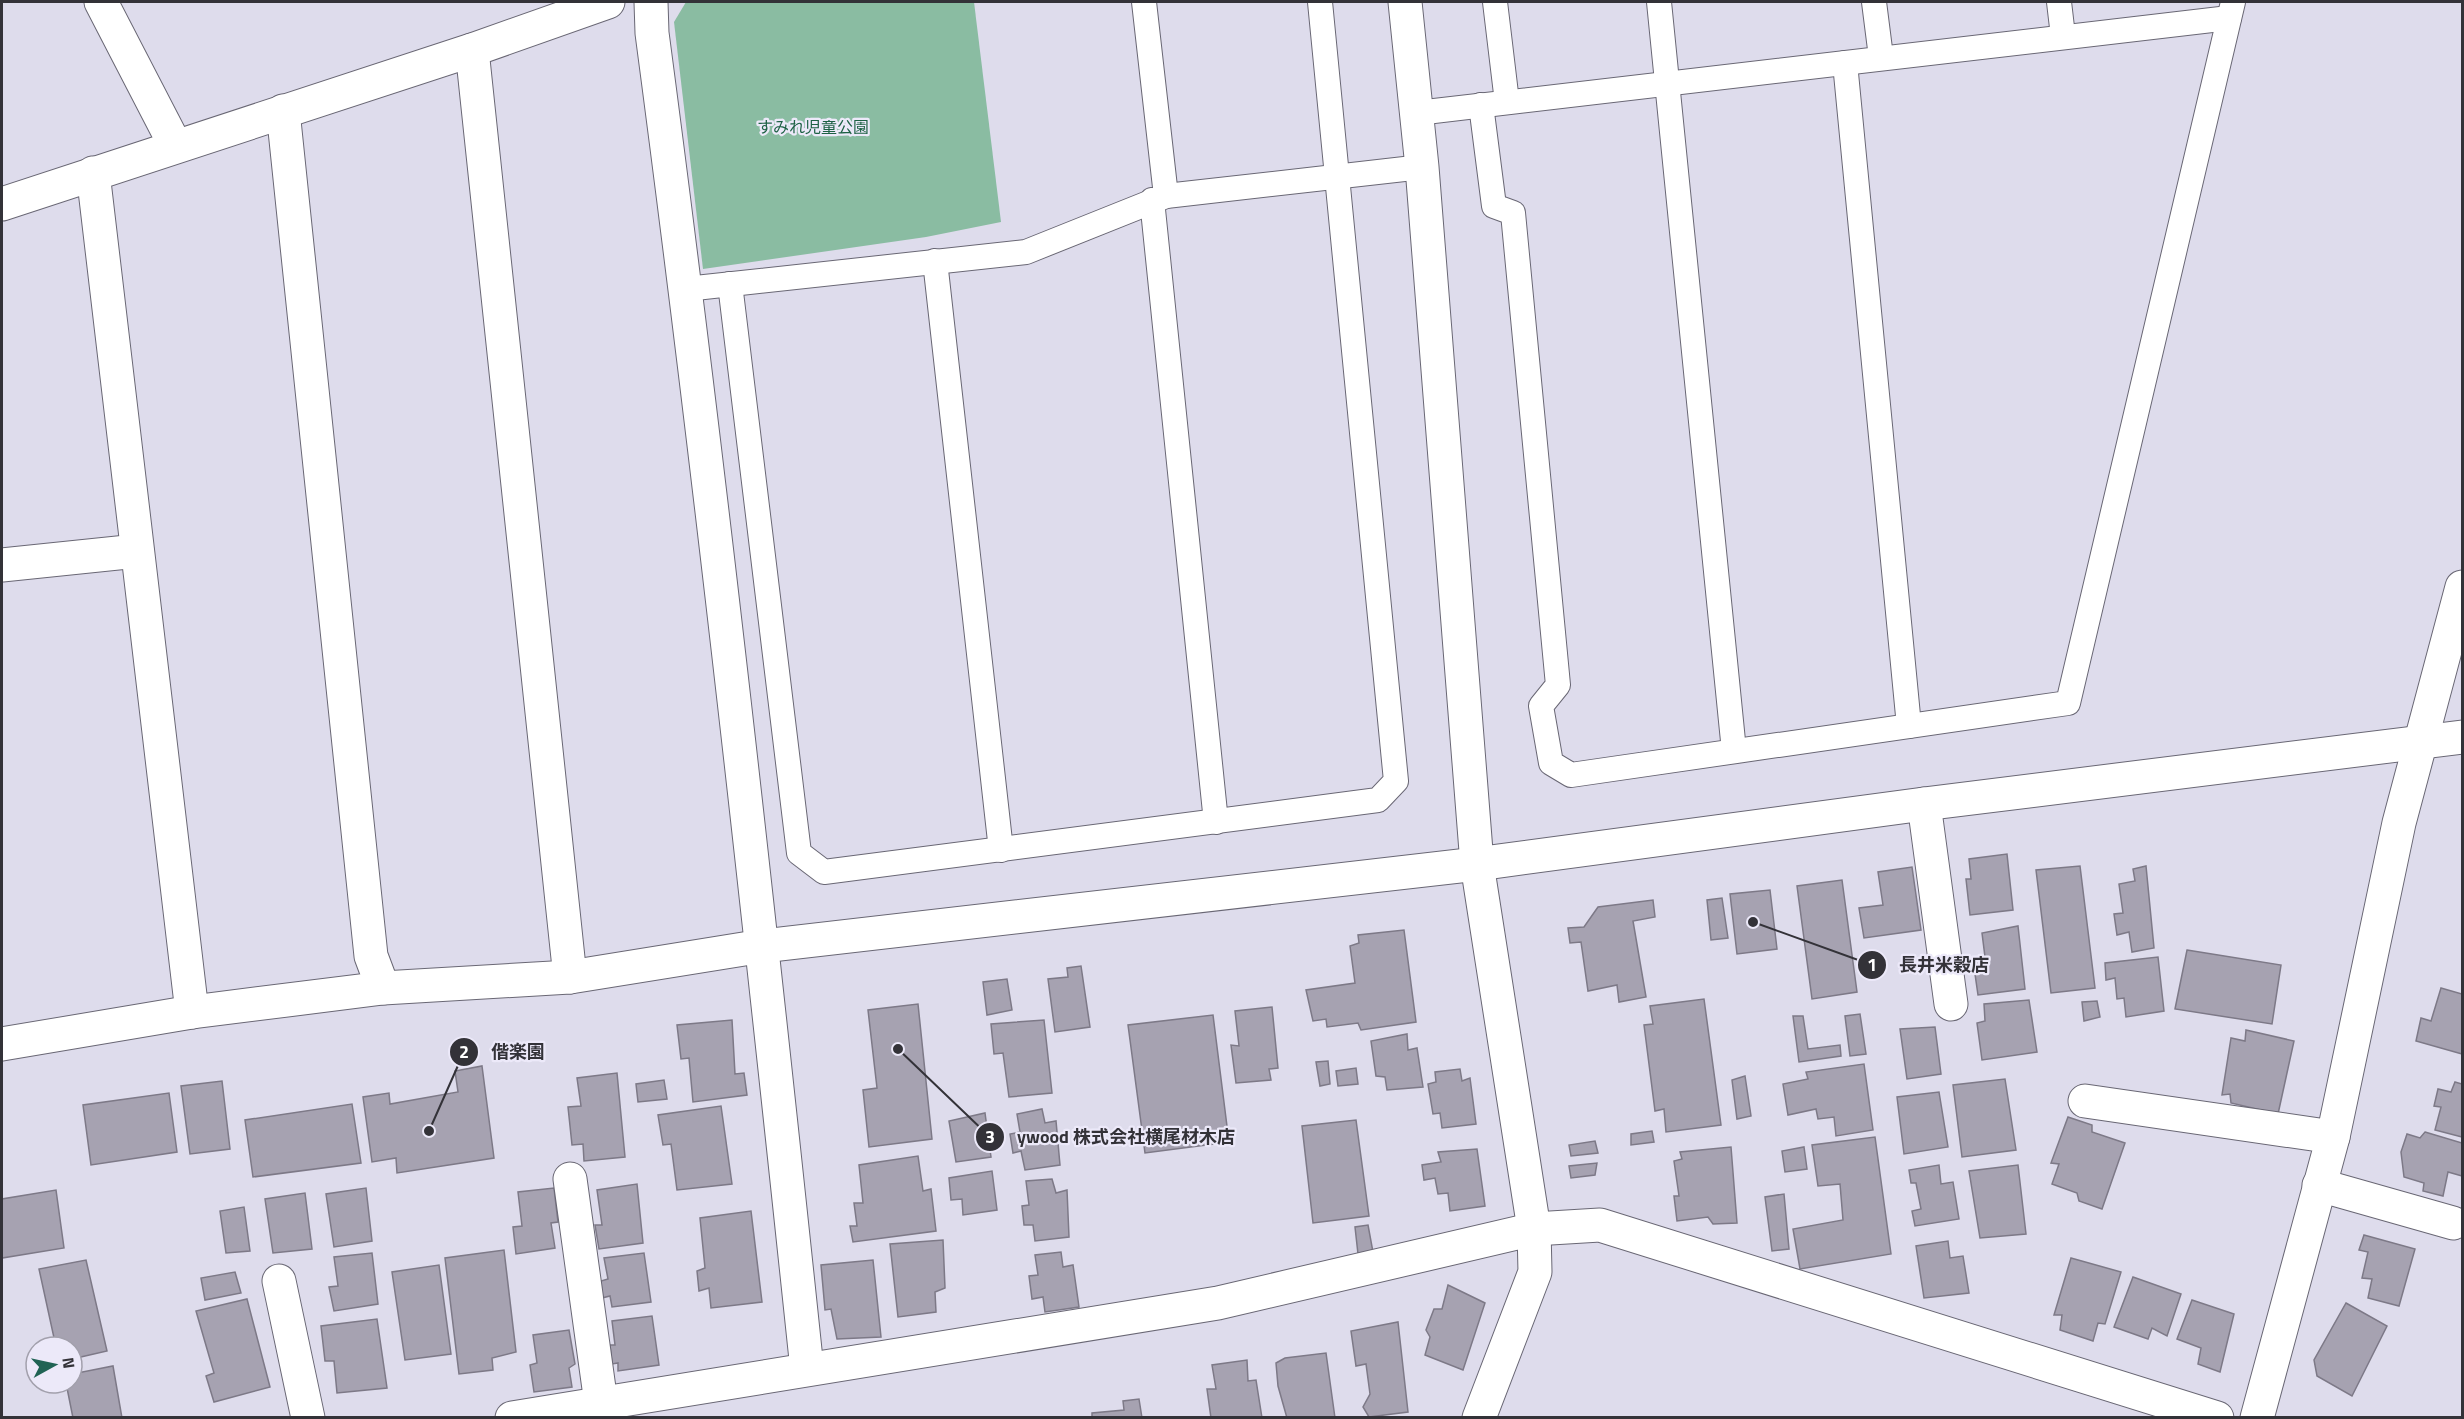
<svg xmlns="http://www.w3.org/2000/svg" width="2464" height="1419" viewBox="0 0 2464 1419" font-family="'Titillium Web','Noto Sans JP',sans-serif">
<rect width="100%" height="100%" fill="#dedcec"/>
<polygon fill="#8abca2" points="686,2 974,2 1001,222 926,237 703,269 674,22"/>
<g fill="#a6a2b1" stroke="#7d7987" stroke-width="1.5">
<polygon points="2007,854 2013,910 1970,915 1966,879 1971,879 1969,859"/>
<polygon points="2080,866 2095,988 2051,993 2036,870"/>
<polygon points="2146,866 2154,948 2132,952 2129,932 2117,935 2114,914 2123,913 2119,884 2135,881 2133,869"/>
<polygon points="1912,867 1921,930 1864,938 1859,908 1883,905 1878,872"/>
<polygon points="1842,880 1857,992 1812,999 1797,886"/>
<polygon points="1770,890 1777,949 1737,954 1730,894"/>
<polygon points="1722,898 1728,938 1711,940 1707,900"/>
<polygon points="1653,900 1655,917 1633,921 1646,997 1619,1002 1617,985 1588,991 1581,942 1570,943 1568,928 1584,927 1598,907"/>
<polygon points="2018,926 2025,989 1978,995 1973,960 1985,957 1982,933"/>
<polygon points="1404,930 1416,1022 1361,1030 1358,1023 1327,1027 1326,1019 1313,1021 1306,990 1355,983 1350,946 1359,943 1358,935"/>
<polygon points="2187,950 2281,965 2272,1024 2175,1009"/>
<polygon points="2158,957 2164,1011 2126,1017 2124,998 2117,999 2115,978 2106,980 2105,963"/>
<polygon points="1081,966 1090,1027 1055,1032 1048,979 1068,977 1067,968"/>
<polygon points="1007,979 1012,1010 987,1015 983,982"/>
<polygon points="2441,988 2462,994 2462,1054 2416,1041 2421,1018 2431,1021"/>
<polygon points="1704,999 1721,1125 1666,1132 1664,1109 1655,1111 1644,1025 1653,1024 1650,1006"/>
<polygon points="2029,1000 2037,1052 1982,1060 1977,1023 1985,1021 1984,1004"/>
<polygon points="2097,1001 2100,1017 2084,1021 2082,1002"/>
<polygon points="918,1004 932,1139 869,1147 863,1090 877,1088 868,1010"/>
<polygon points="1272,1007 1278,1068 1269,1069 1271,1080 1236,1083 1231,1045 1239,1046 1235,1011"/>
<polygon points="1860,1014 1866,1054 1850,1056 1845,1016"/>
<polygon points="1213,1015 1229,1142 1145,1153 1128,1025"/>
<polygon points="1793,1016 1803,1016 1808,1049 1840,1045 1841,1056 1799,1062"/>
<polygon points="732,1020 735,1074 744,1073 747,1095 693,1102 689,1058 681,1059 677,1025"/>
<polygon points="1044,1020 1052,1093 1009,1097 1003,1053 994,1054 991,1024"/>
<polygon points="1935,1027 1941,1074 1907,1079 1900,1029"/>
<polygon points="2246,1030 2294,1041 2278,1114 2231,1103 2230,1094 2222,1095 2231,1038 2245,1041"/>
<polygon points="1407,1034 1408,1050 1417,1048 1423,1087 1387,1090 1385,1077 1376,1076 1371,1041"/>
<polygon points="1328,1061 1330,1084 1320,1086 1316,1062"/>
<polygon points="1864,1064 1873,1130 1836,1136 1834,1117 1818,1119 1816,1109 1788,1115 1783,1084 1808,1079 1806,1072"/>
<polygon points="482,1066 494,1158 397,1173 396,1158 372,1162 363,1097 389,1093 390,1104 458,1092 455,1071"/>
<polygon points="1356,1068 1358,1084 1338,1086 1336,1071"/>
<polygon points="1460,1069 1462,1081 1470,1078 1476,1124 1442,1128 1440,1113 1433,1114 1428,1084 1436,1082 1435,1072"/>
<polygon points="617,1073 625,1157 584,1161 583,1144 572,1145 568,1107 581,1106 577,1078"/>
<polygon points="1745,1076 1751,1116 1737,1119 1732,1080"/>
<polygon points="2005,1079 2016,1150 1962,1157 1953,1085"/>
<polygon points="664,1080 667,1099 638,1102 636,1084"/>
<polygon points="222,1081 230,1149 190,1154 181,1086"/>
<polygon points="2455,1082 2462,1084 2462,1137 2435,1130 2441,1107 2434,1106 2438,1089 2451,1092"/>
<polygon points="1939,1092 1948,1147 1904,1154 1897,1097"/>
<polygon points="169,1093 177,1152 91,1165 83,1105"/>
<polygon points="352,1104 361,1163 253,1177 245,1120"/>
<polygon points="721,1106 732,1184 677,1190 671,1144 663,1145 658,1115"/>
<polygon points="1042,1109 1045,1123 1056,1121 1060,1165 1025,1170 1021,1151 1013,1153 1010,1134 1020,1132 1017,1114"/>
<polygon points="985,1113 991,1157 956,1162 949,1121"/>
<polygon points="2068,1117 2092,1125 2092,1132 2125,1143 2102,1209 2079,1201 2077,1193 2052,1184 2059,1164 2051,1163"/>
<polygon points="1356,1120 1369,1216 1313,1223 1302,1126"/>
<polygon points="1652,1131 1654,1142 1631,1145 1631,1134"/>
<polygon points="2425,1132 2462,1143 2462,1176 2448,1172 2443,1196 2423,1191 2424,1183 2404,1177 2401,1152 2407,1134 2420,1138"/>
<polygon points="1875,1137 1891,1254 1800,1269 1793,1229 1843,1220 1840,1184 1818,1186 1812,1145"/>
<polygon points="1595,1141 1598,1153 1571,1156 1569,1145"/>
<polygon points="1731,1147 1737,1223 1713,1224 1708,1217 1677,1221 1674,1196 1679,1196 1674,1161 1682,1159 1680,1152"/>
<polygon points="1804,1147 1807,1169 1785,1172 1782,1151"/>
<polygon points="1477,1149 1485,1206 1450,1211 1448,1193 1438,1194 1435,1178 1424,1180 1422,1165 1441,1162 1438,1152"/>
<polygon points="918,1156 923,1191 931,1189 936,1231 853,1242 850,1226 857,1226 854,1203 863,1203 859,1165"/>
<polygon points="1597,1163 1595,1175 1571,1178 1569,1166"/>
<polygon points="1939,1165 1941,1184 1953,1182 1959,1219 1915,1226 1912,1211 1921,1209 1916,1183 1911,1183 1909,1170"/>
<polygon points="2018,1165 2026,1234 1980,1238 1969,1171"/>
<polygon points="992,1171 997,1210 963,1215 962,1199 951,1200 949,1178"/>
<polygon points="1052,1179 1056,1193 1067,1190 1069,1237 1035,1241 1033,1225 1024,1225 1022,1206 1029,1205 1026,1181"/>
<polygon points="637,1184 643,1243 599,1249 595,1225 602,1225 597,1190"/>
<polygon points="366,1188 372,1241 334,1247 326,1194"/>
<polygon points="554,1188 558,1222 551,1223 555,1248 516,1254 513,1227 522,1226 518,1192"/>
<polygon points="56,1190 64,1248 2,1258 2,1199"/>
<polygon points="305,1193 312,1249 273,1253 265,1199"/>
<polygon points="1784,1194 1789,1249 1772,1251 1765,1197"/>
<polygon points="244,1207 250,1251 226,1253 220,1211"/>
<polygon points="751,1211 762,1302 711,1308 709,1288 699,1291 697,1271 705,1268 700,1218"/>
<polygon points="1368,1225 1373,1252 1358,1254 1355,1227"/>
<polygon points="2364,1235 2415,1249 2399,1306 2368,1298 2372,1279 2362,1278 2368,1252 2359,1250"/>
<polygon points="943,1240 945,1288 935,1292 936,1312 898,1317 890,1244"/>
<polygon points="1948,1241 1950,1258 1963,1256 1969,1293 1924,1298 1916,1246"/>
<polygon points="504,1250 516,1352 492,1358 493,1370 459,1374 445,1258"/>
<polygon points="1061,1252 1063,1267 1073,1265 1079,1307 1045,1312 1043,1297 1032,1299 1029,1276 1038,1275 1035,1255"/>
<polygon points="372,1253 378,1304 334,1311 329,1287 338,1286 334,1257"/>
<polygon points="644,1253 651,1302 612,1307 610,1296 602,1298 601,1281 608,1279 604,1258"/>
<polygon points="2071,1258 2121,1272 2105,1324 2098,1323 2093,1341 2060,1330 2062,1315 2054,1315"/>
<polygon points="86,1260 107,1351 72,1359 72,1347 56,1347 39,1269"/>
<polygon points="873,1260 881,1337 837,1339 831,1309 825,1310 821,1265"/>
<polygon points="439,1265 451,1354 405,1360 392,1272"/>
<polygon points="235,1272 241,1293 205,1300 201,1278"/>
<polygon points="2133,1277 2181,1294 2167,1336 2152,1328 2148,1339 2114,1327"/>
<polygon points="1448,1285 1485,1303 1463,1370 1425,1355 1430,1337 1426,1330 1434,1309 1442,1309"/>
<polygon points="247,1299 270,1387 214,1402 206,1376 214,1373 196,1311"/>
<polygon points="2192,1300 2234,1314 2220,1372 2198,1364 2201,1348 2177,1339"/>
<polygon points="2346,1303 2387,1326 2352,1396 2317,1376 2314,1360"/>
<polygon points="652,1316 659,1365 618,1371 618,1363 612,1364 610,1345 615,1345 612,1321"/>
<polygon points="377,1319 387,1388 337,1393 334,1361 325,1361 321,1326"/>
<polygon points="1398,1322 1408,1412 1369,1417 1363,1407 1370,1394 1366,1364 1356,1366 1351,1331"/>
<polygon points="569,1330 575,1364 569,1368 572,1387 534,1392 530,1365 537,1363 533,1335"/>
<polygon points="1326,1353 1335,1418 1287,1418 1278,1386 1276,1363 1285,1358"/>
<polygon points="1247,1360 1248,1381 1256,1380 1262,1418 1211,1418 1207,1389 1216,1389 1212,1365"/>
<polygon points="113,1366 122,1418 73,1418 66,1383 72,1383 72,1374"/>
<polygon points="1139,1399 1142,1418 1092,1418 1092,1413 1124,1410 1123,1401"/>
</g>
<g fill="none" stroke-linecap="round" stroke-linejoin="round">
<defs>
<g id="lane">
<polyline points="1144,2 1166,196"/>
<polyline points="1495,2 1507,102"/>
<polyline points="1659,2 1734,751"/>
<polyline points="1874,2 1881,57"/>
<polyline points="2059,2 2063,36"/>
<polyline points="1845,63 1909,726"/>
<polyline points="1481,105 1494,206 1513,213 1558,685 1541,706 1551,763 1571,775 2068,703 2233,2"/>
<polyline points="1417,113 2229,18"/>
<polyline points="1152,200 1216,822"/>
<polyline points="935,261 1001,850"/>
<polyline points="730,284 799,853 824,872 1378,800 1396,781 1320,2"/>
<polyline points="686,289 1026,252 1166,196 1422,167"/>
</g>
<g id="street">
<polyline points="101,2 175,145"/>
<path d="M651 2 652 33C711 477 760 923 807 1369"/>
<polyline points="1405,2 1422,167 1477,864 1534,1229 1535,1272 1479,1418"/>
<polyline points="472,50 570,977"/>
<polyline points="283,111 371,956 383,988"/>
<polyline points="93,173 192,1012"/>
<polyline points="2,204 472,50 608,2"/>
<polyline points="2,565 137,551"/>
<polyline points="1924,804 1951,1004"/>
<polyline points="2085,1101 2333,1137"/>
<polyline points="570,1179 601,1403"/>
<polyline points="2319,1185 2453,1223"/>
<polyline points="279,1281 308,1418"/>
<polyline points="512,1418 1218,1303 1534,1229 1600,1225 2217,1418"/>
<polyline points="2257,1418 2333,1137 2399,823 2462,587"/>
</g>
<polyline id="secondary" points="2,1044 192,1012 383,988 570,977 762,946 1477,864 1924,804 2462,737"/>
</defs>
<use href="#lane" stroke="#696774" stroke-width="26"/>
<use href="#street" stroke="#696774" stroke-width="35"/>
<use href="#secondary" stroke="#696774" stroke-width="35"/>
<use href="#lane" stroke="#fff" stroke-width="24"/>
<use href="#street" stroke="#fff" stroke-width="33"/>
<use href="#secondary" stroke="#fff" stroke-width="33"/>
</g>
<g text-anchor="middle" stroke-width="4.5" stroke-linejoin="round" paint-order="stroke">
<g font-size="16" fill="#1d6144" stroke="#ece9f9">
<text x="813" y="133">すみれ児童公園</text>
</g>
</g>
<path fill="none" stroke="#333238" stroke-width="2" d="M1753 922L1872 965M429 1131L464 1052M898 1049L990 1137"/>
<g fill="#333238" stroke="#ece9f9" stroke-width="2">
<circle cx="1753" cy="922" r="6"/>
<circle cx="429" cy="1131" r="6"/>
<circle cx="898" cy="1049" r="6"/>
<circle cx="1872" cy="965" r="15"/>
<circle cx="464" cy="1052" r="15"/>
<circle cx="990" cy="1137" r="15"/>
</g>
<g font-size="18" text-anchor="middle" font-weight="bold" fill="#fff">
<text x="1872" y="971">1</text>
<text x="464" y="1058">2</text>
<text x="990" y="1143">3</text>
</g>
<g font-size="18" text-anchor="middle" font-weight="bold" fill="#333238" stroke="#ece9f9" stroke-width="4.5" stroke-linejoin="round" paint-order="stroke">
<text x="1944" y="971">長井米穀店</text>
<text x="518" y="1058">偕楽園</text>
<text x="1126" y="1143">ywood 株式会社横尾材木店</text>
</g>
<rect width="2464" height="1419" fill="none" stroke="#333238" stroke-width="6"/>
<g transform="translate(54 1365) rotate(82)"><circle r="28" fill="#ece9f9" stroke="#a2a0ac" stroke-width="1.5"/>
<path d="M0-4.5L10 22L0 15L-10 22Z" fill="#206354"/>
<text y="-9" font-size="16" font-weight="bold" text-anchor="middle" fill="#333238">N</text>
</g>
</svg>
